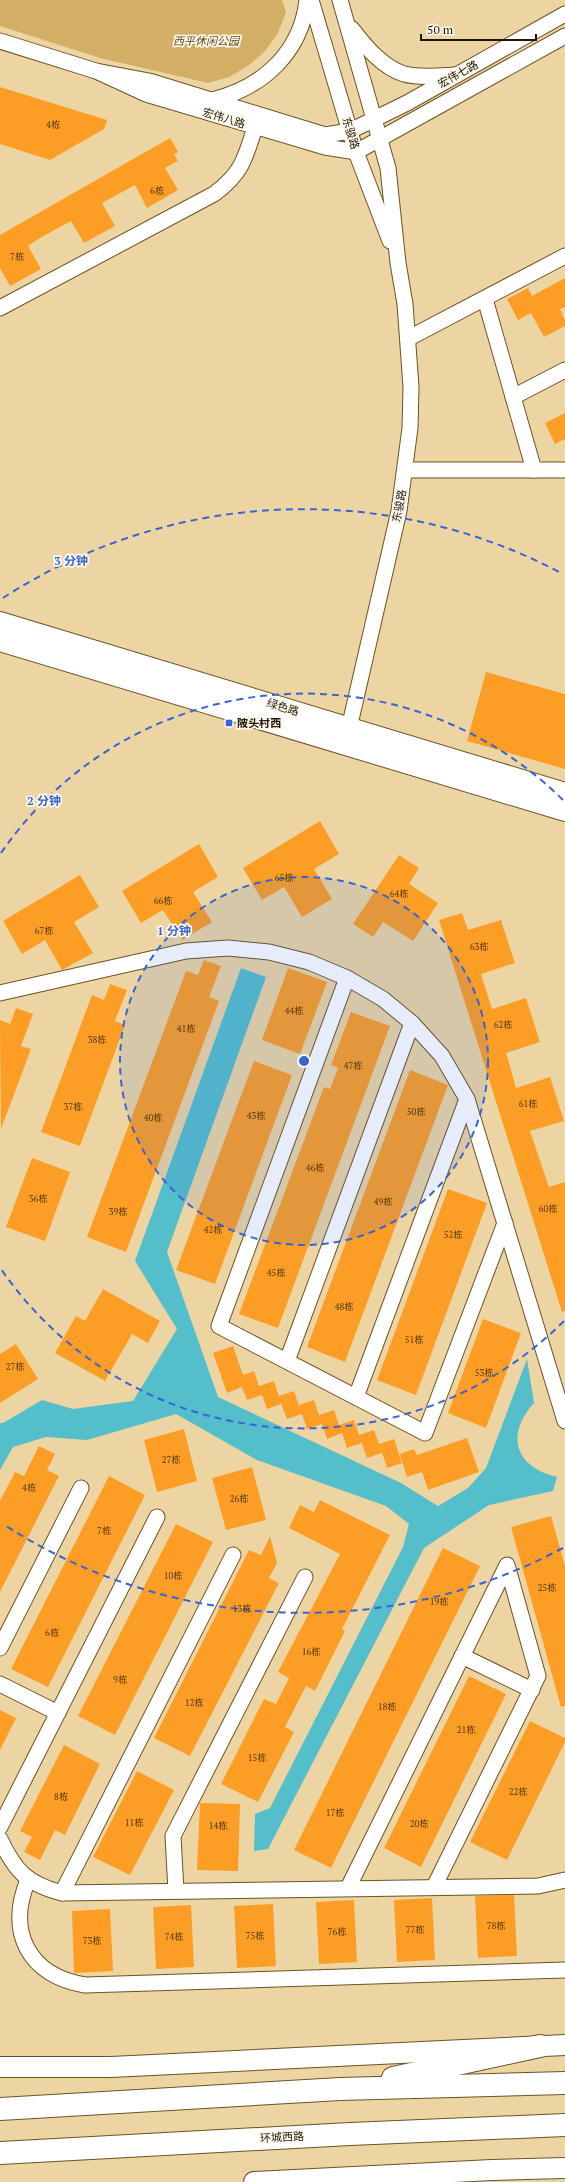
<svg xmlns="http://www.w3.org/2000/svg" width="565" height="2182" viewBox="0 0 565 2182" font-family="'PT Serif','Noto Sans SC',serif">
<rect width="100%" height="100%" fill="#edd5a3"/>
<polygon fill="#d2af64" points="0,0 282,0 286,12 278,33 265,51 248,66 229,77 208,83 100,58 0,26"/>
<path fill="#54beca" d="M241 968 266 977 167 1252 218 1397 401 1483 438 1506 468 1488 486 1468 527 1359 534 1403C505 1435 515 1467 557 1477L553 1491 489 1505 424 1548 268 1849 254 1851 255 1814 270 1808 403 1547 409 1524 386 1506 257 1460 176 1414 87 1440 46 1437 13 1447 0 1470V1423H3L42 1400 73 1409 133 1401 177 1329 135 1261Z"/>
<g fill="#fc9e25">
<polygon points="0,87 107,120 104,129 50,160 0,144"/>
<polygon points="170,138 178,152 174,154 178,161 165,168 178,190 147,208 135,185 102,203 115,226 84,243 71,221 40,238 28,246 41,269 10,286 0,268 0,235"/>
<polygon points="565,278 565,307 560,309 565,320 565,326 544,337 531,313 518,320 507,299 528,288 532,296"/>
<polygon points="565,413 565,439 555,444 545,423"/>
<polygon points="486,672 565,694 565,769 467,741"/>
<polygon points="320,821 339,854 314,869 332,899 302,917 284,887 262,900 243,868"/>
<polygon points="199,844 218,877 193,892 212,922 182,940 163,910 141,923 122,891"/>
<polygon points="399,855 419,868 409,884 438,903 413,941 383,922 373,937 353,924"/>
<polygon points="80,875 99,907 74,922 93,953 62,970 45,940 22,954 3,921"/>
<polygon points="462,913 468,930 501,920 515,963 481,974 492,1009 526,998 540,1042 506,1053 511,1070 516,1088 550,1077 564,1121 530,1131 549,1187 565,1182 565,1311 562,1312 439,920"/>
<polygon points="204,960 221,966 209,997 219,1001 126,1252 87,1237 186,971 198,975"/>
<polygon points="288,968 327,982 300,1054 262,1040"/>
<polygon points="110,984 127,990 115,1021 125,1025 80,1146 41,1132 92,995 104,1000"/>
<polygon points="16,1008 33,1014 21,1046 31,1049 1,1129 0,1020 10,1024"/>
<polygon points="351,1012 390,1026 278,1328 239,1314 324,1087 330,1089 338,1068 331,1065"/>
<polygon points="254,1061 292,1075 215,1284 176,1270"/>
<polygon points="410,1070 448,1085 345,1362 307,1347"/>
<polygon points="32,1158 70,1172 45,1241 6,1227"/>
<polygon points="448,1189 487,1203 416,1395 377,1380"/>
<polygon points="103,1289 160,1321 148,1343 132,1334 105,1381 55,1353 76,1316 85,1321"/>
<polygon points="483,1319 521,1333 486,1428 448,1413"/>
<polygon points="16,1344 38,1379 0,1403 0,1354"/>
<polygon points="233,1346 243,1375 254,1371 259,1386 274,1381 279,1396 294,1391 300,1409 299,1405 314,1400 319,1415 334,1410 339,1425 354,1420 362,1443 347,1448 342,1433 327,1439 322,1424 307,1429 302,1414 287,1419 279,1398 281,1404 267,1409 262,1395 247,1400 242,1387 227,1393 213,1353"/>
<polygon points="184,1429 197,1481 157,1492 144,1440"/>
<polygon points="374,1430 379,1444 394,1439 402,1463 387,1468 381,1449 382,1453 367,1458 359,1435"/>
<polygon points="467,1438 479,1472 428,1490 422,1472 407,1477 400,1454 414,1449 417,1455"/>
<polygon points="39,1446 55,1454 47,1470 59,1476 0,1592 0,1501 15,1472 24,1476"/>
<polygon points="252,1467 266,1520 226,1530 212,1478"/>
<polygon points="109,1476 145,1495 48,1687 11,1669"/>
<polygon points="320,1500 390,1535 342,1629 345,1631 315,1691 306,1686 285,1727 294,1732 258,1802 221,1784 264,1699 276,1704 289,1678 278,1672 340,1554 289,1528 300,1505 314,1512"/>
<polygon points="551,1516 565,1566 565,1706 561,1707 511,1527"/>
<polygon points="176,1524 213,1542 115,1735 78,1716"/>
<polygon points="270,1536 277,1563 269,1578 279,1583 190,1756 154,1738 249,1550 261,1555"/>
<polygon points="443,1548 480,1566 331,1868 294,1850"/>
<polygon points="469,1676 506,1694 421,1867 384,1848"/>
<polygon points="0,1710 16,1718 0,1750"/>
<polygon points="530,1721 565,1738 565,1742 507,1860 470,1842"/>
<polygon points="64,1745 100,1764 65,1835 55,1830 40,1860 24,1852 32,1837 20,1831"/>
<polygon points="137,1771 174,1790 130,1875 93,1857"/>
<polygon points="200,1803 240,1804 238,1871 197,1870"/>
<polygon points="514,1895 517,1956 478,1958 475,1896"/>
<polygon points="432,1898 435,1960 397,1962 394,1900"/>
<polygon points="354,1900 357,1962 319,1964 316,1902"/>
<polygon points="273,1904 276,1966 237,1968 234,1906"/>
<polygon points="191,1905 194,1967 156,1969 153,1907"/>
<polygon points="110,1909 113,1971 74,1973 72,1911"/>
</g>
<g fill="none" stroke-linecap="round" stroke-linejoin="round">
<defs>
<g id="minor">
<polyline points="311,0 356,152 390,241"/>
<polyline points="340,0 388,168 398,263 405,304 411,387 410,428 399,511 347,737"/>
<path d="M352 29C365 46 382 67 404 74 420 78 438 76 454 75"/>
<polyline points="0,41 96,71 146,94 325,147 356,152"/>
<polyline points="96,71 149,81 325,135 350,131 407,103 565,14"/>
<path d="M212 100C262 88 301 53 307 0"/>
<polyline points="356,152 565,36"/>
<polyline points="485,299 534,470"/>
<path d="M0 308 214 194C242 173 245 159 255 127"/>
<polyline points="409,338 565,256"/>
<polyline points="513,397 565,370"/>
<polyline points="406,470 565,470"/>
<polyline points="347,978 219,1326 425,1433 505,1223"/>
<polyline points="0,993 186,951 228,948 269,952 309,962 347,978 383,999 412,1023 442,1056 467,1099 565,1421"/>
<polyline points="287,1361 412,1023"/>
<polyline points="356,1397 467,1099"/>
<polyline points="0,1648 81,1488"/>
<polyline points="462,1656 532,1690"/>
<polyline points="0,1684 58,1713"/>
<polyline points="0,1827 157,1517"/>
<path d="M0 1839C15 1871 27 1884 62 1893L538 1886 565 1880"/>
<path d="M28 1880C6 1932 29 1976 85 1985L565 1970"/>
<polyline points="348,1888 507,1565 538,1676 434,1887"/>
<polyline points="176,1891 173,1836 305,1577"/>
<polyline points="62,1893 233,1555"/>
</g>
<g id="major">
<polyline points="0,622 565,793"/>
<polyline points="0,641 565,811"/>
<polyline points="0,2067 111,2067 565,2045"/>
<polyline points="254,2182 492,2170 565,2168"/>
</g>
<g id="highway">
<polyline points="393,2078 540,2046"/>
<polyline points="0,2109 340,2089 565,2083"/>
<polyline points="0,2153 350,2134 565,2125"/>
</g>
</defs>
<use href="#minor" stroke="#695424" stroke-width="17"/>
<use href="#major" stroke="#695424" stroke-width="22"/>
<use href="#highway" stroke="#695424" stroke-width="24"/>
<use href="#minor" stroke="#fff" stroke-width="15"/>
<use href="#major" stroke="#fff" stroke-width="20"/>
<use href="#highway" stroke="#fff" stroke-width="22"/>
</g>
<circle cx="304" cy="1061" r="184" fill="#3a63d4" fill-opacity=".12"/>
<g fill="none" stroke="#3a63d4" stroke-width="2" stroke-dasharray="7 5">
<circle cx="304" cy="1061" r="184"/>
<path d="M564 1321A368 368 0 0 1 1 1269M1 853A368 368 0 0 1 564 801"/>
<path d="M563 1548A552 552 0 0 1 3 1524M3 598A552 552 0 0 1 563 574"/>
</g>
<rect fill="#3a63d4" stroke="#fdf8ee" stroke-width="1.5" x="225" y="719" width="8" height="8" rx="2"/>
<g text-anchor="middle" stroke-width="3.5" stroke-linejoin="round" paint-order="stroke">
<g font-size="9" fill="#56390c">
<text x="53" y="128">4栋</text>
<text x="157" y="194">6栋</text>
<text x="17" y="260">7栋</text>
<text x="284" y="881">65栋</text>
<text x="399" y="897">64栋</text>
<text x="163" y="904">66栋</text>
<text x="44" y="934">67栋</text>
<text x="479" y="950">63栋</text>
<text x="294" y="1014">44栋</text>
<text x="503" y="1028">62栋</text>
<text x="186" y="1032">41栋</text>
<text x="97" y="1043">38栋</text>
<text x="353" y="1069">47栋</text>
<text x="528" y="1107">61栋</text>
<text x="73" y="1110">37栋</text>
<text x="416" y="1115">50栋</text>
<text x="256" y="1119">43栋</text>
<text x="153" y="1121">40栋</text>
<text x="315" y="1171">46栋</text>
<text x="38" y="1202">36栋</text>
<text x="383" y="1205">49栋</text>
<text x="548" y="1212">60栋</text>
<text x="118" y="1215">39栋</text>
<text x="213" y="1233">42栋</text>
<text x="453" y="1238">52栋</text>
<text x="276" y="1276">45栋</text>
<text x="344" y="1310">48栋</text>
<text x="414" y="1343">51栋</text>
<text x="15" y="1370">27栋</text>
<text x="484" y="1376">53栋</text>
<text x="171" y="1463">27栋</text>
<text x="29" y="1491">4栋</text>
<text x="239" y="1502">26栋</text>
<text x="104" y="1534">7栋</text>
<text x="173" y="1579">10栋</text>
<text x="547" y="1591">25栋</text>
<text x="439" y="1605">19栋</text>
<text x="242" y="1612">13栋</text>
<text x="52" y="1636">6栋</text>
<text x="311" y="1655">16栋</text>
<text x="120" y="1683">9栋</text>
<text x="194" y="1706">12栋</text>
<text x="387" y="1710">18栋</text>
<text x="466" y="1733">21栋</text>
<text x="257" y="1761">15栋</text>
<text x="518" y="1795">22栋</text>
<text x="61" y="1800">8栋</text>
<text x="335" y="1816">17栋</text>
<text x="134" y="1826">11栋</text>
<text x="419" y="1827">20栋</text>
<text x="218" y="1829">14栋</text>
<text x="496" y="1929">78栋</text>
<text x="415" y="1933">77栋</text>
<text x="337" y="1935">76栋</text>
<text x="255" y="1939">75栋</text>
<text x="174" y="1940">74栋</text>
<text x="92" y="1944">73栋</text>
</g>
<g font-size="11" font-style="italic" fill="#634c14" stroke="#fdf8ee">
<text x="206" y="45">西平休闲公园</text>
</g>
<g font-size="11" fill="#1f1704" stroke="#fdf8ee">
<text transform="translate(458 74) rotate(-29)" y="4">宏伟七路</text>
<text transform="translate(224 118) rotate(17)" y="4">宏伟八路</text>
<text transform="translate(351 133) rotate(73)" y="4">东骏路</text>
<text transform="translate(399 506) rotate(-79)" y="4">东骏路</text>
<text transform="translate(283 707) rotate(17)" y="4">绿色路</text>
<text transform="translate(282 2137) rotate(-3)" y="4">环城西路</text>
</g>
<g font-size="11" font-weight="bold" fill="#1f1704" stroke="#fdf8ee" text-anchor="start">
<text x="237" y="727">陂头村西</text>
</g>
</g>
<circle cx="304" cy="1061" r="6" fill="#3a63d4" stroke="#fdf8ee" stroke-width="2"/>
<g font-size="12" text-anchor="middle" font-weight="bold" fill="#3a63d4" stroke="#fdf8ee" stroke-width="3.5" stroke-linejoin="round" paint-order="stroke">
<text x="71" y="565">3 分钟</text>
<text x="44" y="805">2 分钟</text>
<text x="174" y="935">1 分钟</text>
</g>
<path d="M421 34v6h115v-6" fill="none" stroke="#1f1704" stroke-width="2"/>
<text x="427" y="34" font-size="12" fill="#1f1704" stroke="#fdf8ee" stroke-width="3" paint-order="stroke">50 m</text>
</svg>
